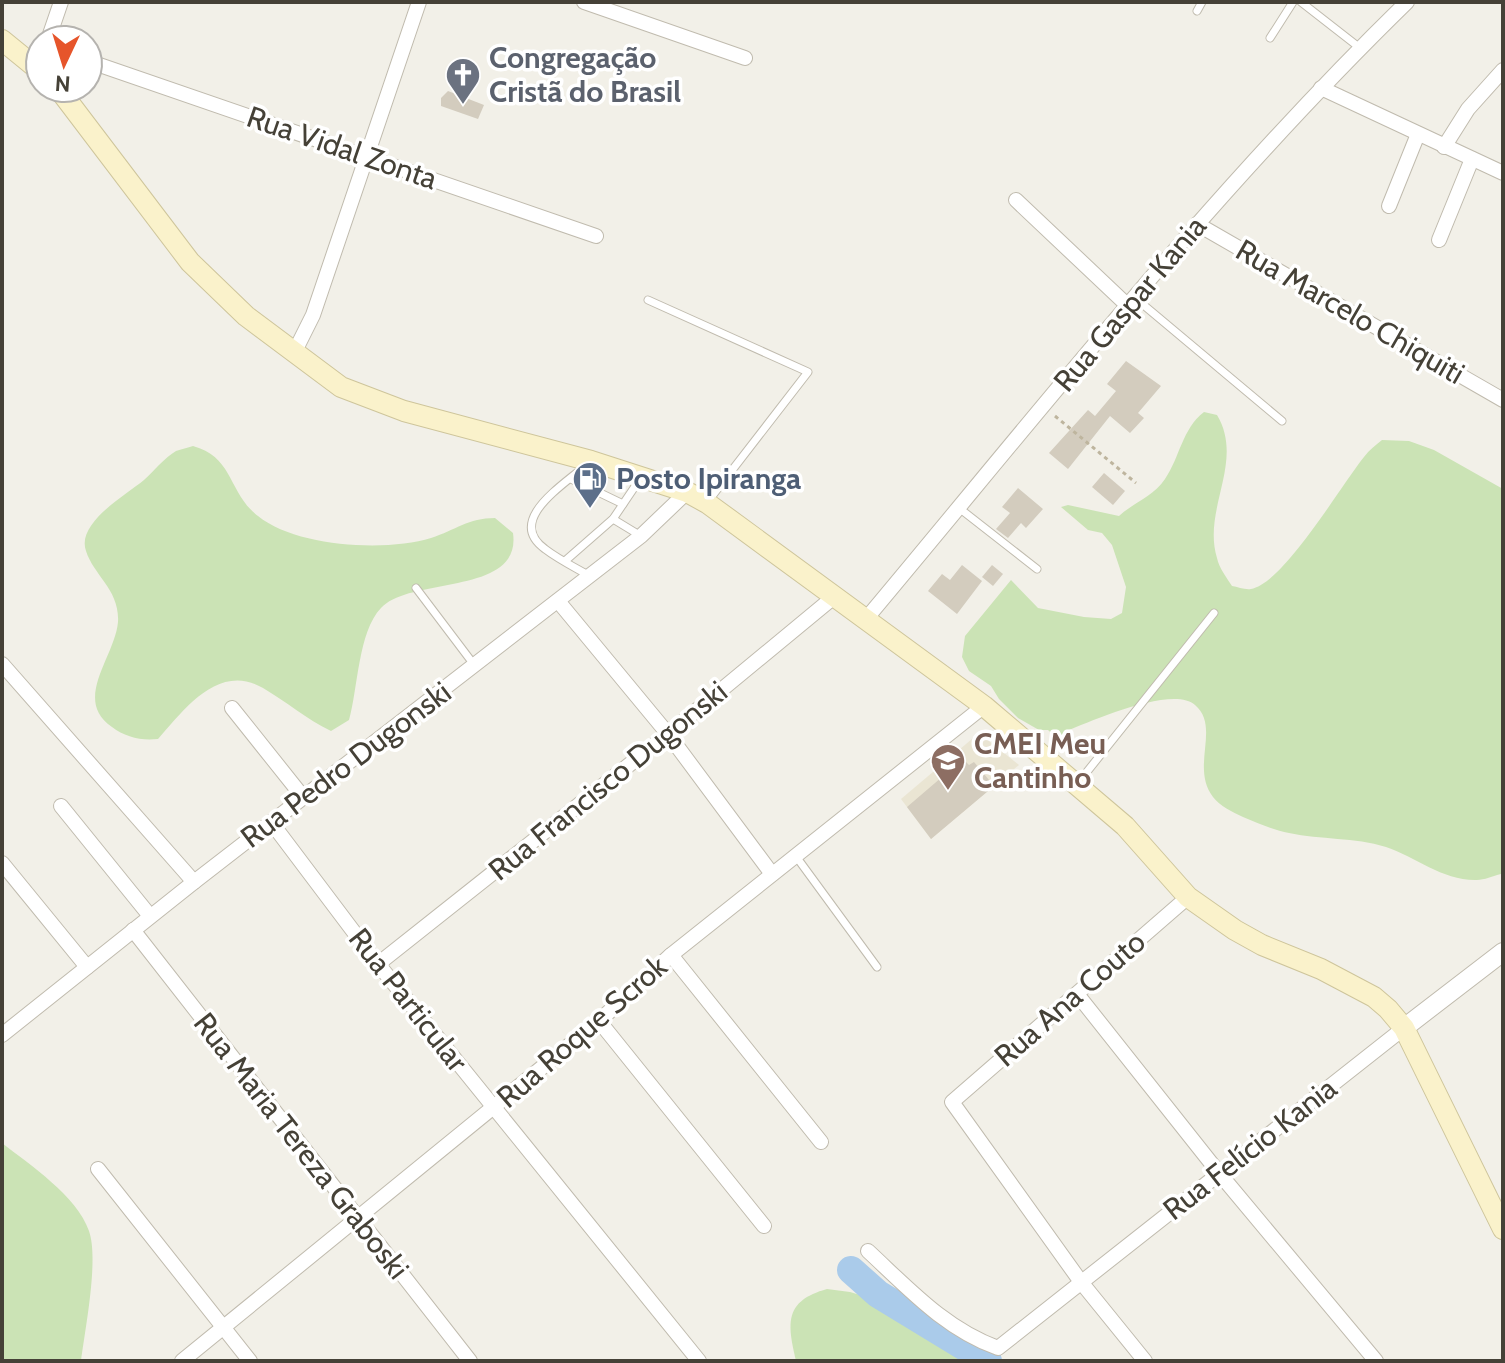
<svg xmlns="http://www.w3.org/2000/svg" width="1505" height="1363" viewBox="0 0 1505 1363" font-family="Cabin,sans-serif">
<rect width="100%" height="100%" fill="#f2f0e8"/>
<polygon fill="#eae5d3" points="979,733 1019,765 931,839 901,799"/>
<g fill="#cbe3b5">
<path d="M1204 412 1217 415C1245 462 1202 509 1217 558 1219 568 1227 578 1232 586 1238 587 1245 590 1251 589 1283 584 1342 484 1364 457 1369 450 1376 445 1382 440L1409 441 1434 450 1503 489V871L1501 874C1493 876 1484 880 1477 880 1443 881 1416 857 1386 847 1354 837 1321 840 1289 833 1273 830 1258 823 1243 817 1232 812 1220 806 1213 797 1190 767 1221 727 1195 705 1173 685 1091 721 1067 731L1062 743 1048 730H1039L1018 718 999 699 991 686 969 671 962 657 965 636 1011 580 1038 608 1084 617 1111 619 1122 613 1126 587 1112 545 1102 533 1088 530 1061 507 1068 505 1119 516C1133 503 1154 496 1165 479 1180 457 1182 429 1204 412Z"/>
<path d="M193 446C234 457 228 493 258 516 296 547 386 552 431 538 456 530 468 518 495 518L513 533C522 596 410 576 381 608 358 632 358 689 349 720L331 731C306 719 287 702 263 688 218 662 184 710 158 739 141 741 125 737 112 727 72 700 115 657 118 622 120 590 94 576 86 551 76 523 126 495 144 480 154 471 164 458 176 451 181 449 188 448 193 446Z"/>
<path d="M2 1143C30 1165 77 1196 89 1231 99 1260 85 1329 81 1361H2Z"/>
<path d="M827 1289 850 1292 867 1297 980 1361H796C787 1323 784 1301 827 1289Z"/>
</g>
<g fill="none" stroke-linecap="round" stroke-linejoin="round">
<polyline stroke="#aacbea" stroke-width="28" points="851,1270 878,1294 988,1361"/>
</g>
<g fill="#d3ccbe">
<polygon points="448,91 484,105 478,119 441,106 441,98"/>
<polygon points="1126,361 1161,386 1138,413 1144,418 1130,433 1110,416 1068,469 1049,453 1088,410 1095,416 1116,391 1107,384"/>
<polygon points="1104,473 1125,491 1113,505 1092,487"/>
<polygon points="1018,488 1043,509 1026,528 1021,523 1008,538 996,529 1010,513 1002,507"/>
<polygon points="962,565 982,581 957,614 928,591 942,574 950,580"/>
<polygon points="992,565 1003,574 993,586 982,577"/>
<polygon points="963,759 969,765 974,762 994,786 931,839 907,807"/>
</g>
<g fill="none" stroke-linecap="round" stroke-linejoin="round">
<defs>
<g id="service">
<polyline points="1301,2 1360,48"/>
<polyline points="1197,11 1202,2"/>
<polyline points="1270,38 1293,2"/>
<polyline points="1134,297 1282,421"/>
<polyline points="648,300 808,372 709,500"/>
<path d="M586 465C564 485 505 520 545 549 558 559 574 567 588 575"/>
<polyline points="571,479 623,504"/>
<polyline points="959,508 1037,569"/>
<polyline points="613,519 641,536"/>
<polyline points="565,561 613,519 640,479"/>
<polyline points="416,588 475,666"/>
<polyline points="1078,783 1214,613"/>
<polyline points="795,855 877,967"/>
</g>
<g id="minor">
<polyline points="584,2 745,58"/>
<polyline points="48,40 61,2"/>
<polyline points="88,61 596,236"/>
<polyline points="1321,88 1503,173"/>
<polyline points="1444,147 1468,109 1503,70"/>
<polyline points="1016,200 1127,305"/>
<polyline points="1389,206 1418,134"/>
<polyline points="1197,224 1503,400"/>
<polyline points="1439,240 1472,159"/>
<polyline points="294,353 313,315 419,2"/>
<polyline points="558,601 668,734 772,874"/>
<path d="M866 619C1042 409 1211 193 1407 2"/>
<polyline points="2,664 194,882"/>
<polyline points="232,708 303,797"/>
<polyline points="61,806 150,916"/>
<polyline points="271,822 378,964 699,1361"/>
<polyline points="2,863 87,967"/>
<polyline points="133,930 470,1361"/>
<polyline points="671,955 821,1142"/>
<polyline points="378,964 668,734 835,596"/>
<polyline points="1077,994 1219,1173 1376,1361"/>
<polyline points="599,1021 764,1226"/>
<polyline points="2,1035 194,882 641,536 687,492"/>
<polyline points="98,1169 250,1361"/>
<path d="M868 1251C908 1288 945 1329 998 1348L1404 1028"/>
<polyline points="182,1361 599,1021 671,955 984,706"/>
<polyline points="1145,1361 1081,1282 952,1102 1188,897"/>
</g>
<polyline id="tertiary" points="1404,1028 1503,952"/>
<g id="secondary">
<polyline points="2,40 40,71"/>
<polyline points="58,88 190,262 246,316 341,387 404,411 591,461 687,492 707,503 984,706 1125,826 1188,897 1235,930 1262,945 1321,969 1374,997 1388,1009 1404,1028 1503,1229"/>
</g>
</defs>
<use href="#service" stroke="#c0bbae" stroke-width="9"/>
<use href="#minor" stroke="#c0bbae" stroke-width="16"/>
<use href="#tertiary" stroke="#c0bbae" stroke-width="20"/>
<use href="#secondary" stroke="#cec59b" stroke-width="22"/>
<polyline stroke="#beb59e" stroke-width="3" stroke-dasharray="4 4" stroke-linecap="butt" points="1055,416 1136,483"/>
<use href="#service" stroke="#fff" stroke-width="7"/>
<use href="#minor" stroke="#fff" stroke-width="14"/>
<use href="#tertiary" stroke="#fff" stroke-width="18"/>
<use href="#secondary" stroke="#faf2cb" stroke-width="20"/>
</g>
<defs>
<symbol id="church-pin" viewBox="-11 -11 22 30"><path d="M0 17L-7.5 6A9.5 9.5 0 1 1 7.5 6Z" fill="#6b7280" stroke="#fff"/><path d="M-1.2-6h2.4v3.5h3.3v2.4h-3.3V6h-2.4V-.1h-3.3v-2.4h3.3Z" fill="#fff"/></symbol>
<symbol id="fuel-pin" viewBox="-11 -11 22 30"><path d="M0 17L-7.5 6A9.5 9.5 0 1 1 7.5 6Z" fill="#5c6f8a" stroke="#fff"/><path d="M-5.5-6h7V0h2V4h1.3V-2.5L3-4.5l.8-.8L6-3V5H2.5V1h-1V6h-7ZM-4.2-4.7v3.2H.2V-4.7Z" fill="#fff"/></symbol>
<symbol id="school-pin" viewBox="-11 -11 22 30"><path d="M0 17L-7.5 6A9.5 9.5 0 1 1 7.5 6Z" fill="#8d6e63" stroke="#fff"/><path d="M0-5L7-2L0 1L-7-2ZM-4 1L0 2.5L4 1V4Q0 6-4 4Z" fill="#fff"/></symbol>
</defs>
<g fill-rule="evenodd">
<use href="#church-pin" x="443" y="55" width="40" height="54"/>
<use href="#fuel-pin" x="570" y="459" width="40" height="54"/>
<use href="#school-pin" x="928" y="741" width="40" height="54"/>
</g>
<g text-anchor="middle" stroke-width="7" stroke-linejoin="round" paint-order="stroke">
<g font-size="30" font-weight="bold" fill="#5b616d" stroke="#fff" text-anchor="start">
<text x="489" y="68">Congregação<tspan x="489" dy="34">Cristã do Brasil</tspan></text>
</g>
<g font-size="30" fill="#454137" stroke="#fff">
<text transform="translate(342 148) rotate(19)" y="10">Rua Vidal Zonta</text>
<text transform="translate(1130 304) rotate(-50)" y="10">Rua Gaspar Kania</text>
<text transform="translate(1350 312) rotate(30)" y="10">Rua Marcelo Chiquiti</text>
<text transform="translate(346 765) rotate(-37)" y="10">Rua Pedro Dugonski</text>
<text transform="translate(608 781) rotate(-39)" y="10">Rua Francisco Dugonski</text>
<text transform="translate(1070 999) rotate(-41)" y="10">Rua Ana Couto</text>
<text transform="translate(408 1000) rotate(52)" y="10">Rua Particular</text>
<text transform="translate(582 1032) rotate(-41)" y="10">Rua Roque Scrok</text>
<text transform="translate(301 1146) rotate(52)" y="10">Rua Maria Tereza Graboski</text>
<text transform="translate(1250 1149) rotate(-38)" y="10">Rua Felício Kania</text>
</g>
<g font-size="30" font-weight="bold" fill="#4e5e75" stroke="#fff" text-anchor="start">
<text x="616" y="489">Posto Ipiranga</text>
</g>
<g font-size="30" font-weight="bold" fill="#785e54" stroke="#fff" text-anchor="start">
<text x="974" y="754">CMEI Meu<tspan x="974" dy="34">Cantinho</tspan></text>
</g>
</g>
<rect width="1505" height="1363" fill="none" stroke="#454137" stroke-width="8"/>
<g transform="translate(64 64) rotate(184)"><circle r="38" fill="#ffffff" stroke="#b5b3af" stroke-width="2"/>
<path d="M0-6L14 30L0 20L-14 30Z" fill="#e6552b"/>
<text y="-12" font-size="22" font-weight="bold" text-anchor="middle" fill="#454137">N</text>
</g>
</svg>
